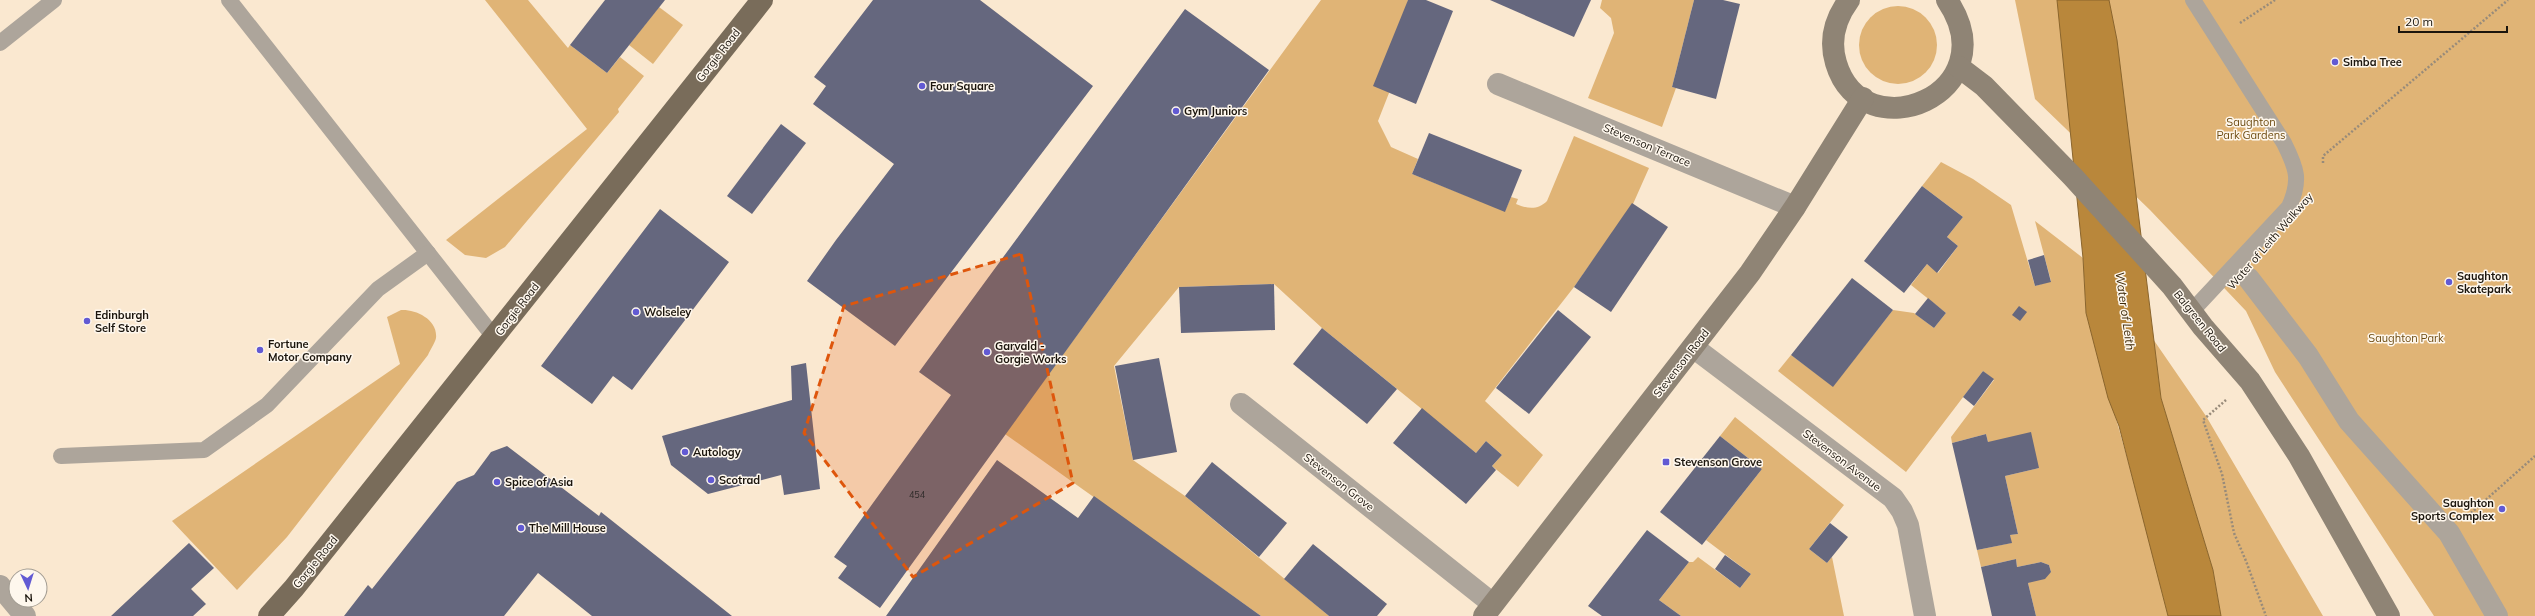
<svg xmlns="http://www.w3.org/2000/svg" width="2535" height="616" viewBox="0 0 2535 616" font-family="Mulish,sans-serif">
<rect width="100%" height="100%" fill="#fae8d0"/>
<g fill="#e0b476">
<polygon points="485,0 528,0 568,48 570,45 607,73 620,57 644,76 618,109 619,112 505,247 486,258 465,255 446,240 587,129"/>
<path d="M1321 0H1408L1389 93 1378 121 1391 147 1418 159 1412 174 1505 211 1511 197 1518 199 1516 204C1528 209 1538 210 1547 201L1574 136 1649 168 1633 204 1574 287 1485 401 1543 455 1518 487 1492 466 1502 455 1486 441 1476 453 1322 328 1274 284 1179 287 1114 366 1133 460 1185 496 1329 616H1261L1005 434Z"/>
<polygon points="1602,0 1694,0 1672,87 1676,88 1662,127 1588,98 1614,33 1611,18 1600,8"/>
<polygon points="2015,0 2535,0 2535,616 2434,616 2275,372 2246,311 2150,210 2035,99"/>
<circle cx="1898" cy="45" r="39"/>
<polygon points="659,7 683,25 653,64 629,45"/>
<polygon points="1941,162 1973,179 2011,205 2035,286 2051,281 2035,221 2083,258 2086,313 2145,521 2168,616 2036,616 2028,583 2051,572 2049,565 2041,562 2017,567 2016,559 1981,567 1977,550 2011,543 2010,535 2018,534 2005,476 2039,468 1988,442 1986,434 1952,443 1951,437 1994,380 1983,371 1906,472 1778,371 1791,355 1833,386 1893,310 1914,313 1934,328 1946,313 1911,285 1927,264 1938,273 1958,246 1947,237 1963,217 1922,186"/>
<path d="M401 310C415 309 438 319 436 338 435 343 430 350 428 355L287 537 237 590 172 521 400 364 387 317Z"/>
<polygon points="2153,339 2206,416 2323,616 2221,616 2213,570 2161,398"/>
<polygon points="1735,417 1844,505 1809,549 1827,563 1832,557 1844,616 1681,616 1659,600 1689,562 1693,562 1698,557 1740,588 1751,574 1706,540 1762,469 1720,436"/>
</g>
<polygon fill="#b9873b" stroke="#8a652d" points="2057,0 2109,0 2117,40 2161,398 2213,570 2221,616 2168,616 2119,426 2108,398 2086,313 2083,258"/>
<g fill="#65677e">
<polygon points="605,0 665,0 607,73 570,45"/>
<polygon points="873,0 980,0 1093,86 895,346 807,281 836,240 894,164 813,104 826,86 814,77"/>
<polygon points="1408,0 1426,0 1453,11 1416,104 1373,86"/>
<polygon points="1490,0 1591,0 1574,37"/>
<polygon points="1694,0 1723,0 1740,4 1716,99 1672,87"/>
<polygon points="1185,9 1269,70 880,608 838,578 847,566 834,557 951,395 919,372"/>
<polygon points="781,124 806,143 752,214 727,196"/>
<polygon points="1429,133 1522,170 1505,212 1412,174"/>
<polygon points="1922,186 1963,217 1947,237 1958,246 1937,273 1927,264 1904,293 1864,261"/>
<polygon points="1632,203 1668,227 1611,312 1574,287"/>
<polygon points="660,209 729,262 632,390 613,376 592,404 541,366"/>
<polygon points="2044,255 2051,282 2035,286 2028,260"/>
<polygon points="1852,278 1893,310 1833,387 1791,355"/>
<polygon points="1274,284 1275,330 1181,333 1179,287"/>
<polygon points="1928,298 1946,313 1934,328 1915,314"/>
<polygon points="2019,306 2027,312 2020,321 2012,315"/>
<polygon points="1558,310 1591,337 1529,414 1496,388"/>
<polygon points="1322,328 1397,389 1367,424 1293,364"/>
<polygon points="1159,358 1177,452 1133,460 1115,366"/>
<polygon points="806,363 820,489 784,495 781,475 708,494 671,465 662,436 792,400 791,366"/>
<polygon points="1983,371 1994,379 1974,406 1963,397"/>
<polygon points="1422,408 1476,453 1486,441 1502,455 1492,466 1496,470 1466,504 1393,443"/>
<polygon points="2031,432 2039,468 2005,476 2018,534 2010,535 2012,543 1977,550 1952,443 1986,434 1988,442"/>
<polygon points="1720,436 1762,469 1702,545 1660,512"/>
<polygon points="507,446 599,516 601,512 732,616 592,616 538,573 504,616 344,616 368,585 372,589 457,482 474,475 491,452"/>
<polygon points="997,460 1078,518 1094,496 1261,616 886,616"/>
<polygon points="1212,462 1287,523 1259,557 1185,496"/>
<polygon points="1830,523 1848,537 1827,563 1809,549"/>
<polygon points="1647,530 1689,562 1659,600 1681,616 1602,616 1588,606"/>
<polygon points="189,543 214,568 191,589 206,604 193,616 111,616"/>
<polygon points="1313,544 1387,604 1377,616 1329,616 1284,579"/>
<polygon points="1725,555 1751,574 1740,588 1715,569"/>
<polygon points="2016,559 2017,567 2041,562 2049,565 2051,572 2045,579 2028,583 2036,616 1992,616 1981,567"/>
</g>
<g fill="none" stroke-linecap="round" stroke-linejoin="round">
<g stroke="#988b7a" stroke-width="2.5" stroke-dasharray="2 2" stroke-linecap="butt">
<polyline points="2240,23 2275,0"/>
<polyline points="2323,163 2323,156 2508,0"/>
<polyline points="2226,400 2203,420 2222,474 2234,533 2246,561 2266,616"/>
<polyline points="2471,513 2535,456"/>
</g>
<g stroke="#ada59b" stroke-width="16">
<polyline points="229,0 494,337"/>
<polyline points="0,43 54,0"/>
<path d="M2191 312 2289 207C2301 180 2297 169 2284 143L2193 0"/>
<polyline points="61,456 204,450 267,405 378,289 428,253"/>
</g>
<g stroke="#ada59b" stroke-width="22">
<polyline points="1498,84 1795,207"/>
<polyline points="2249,279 2308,356 2349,421 2449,533 2497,616"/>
<polyline points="1693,347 1893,498 1902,511 1908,525 1925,616"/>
<polyline points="1241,404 1493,604"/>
<polyline points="0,586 25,616"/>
</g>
<g stroke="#8f8475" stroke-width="22">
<path d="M1849 0C1835 19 1829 40 1836 63 1863 154 2010 93 1947 0"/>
<polyline points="1959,67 1984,86 2073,177 2172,286 2203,327 2250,381 2299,456 2389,616"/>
<polyline points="1484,616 1750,273 1795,207 1863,98"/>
</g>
<polyline stroke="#796c5a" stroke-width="22" points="269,616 294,588 762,0"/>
</g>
<path fill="#de560c" fill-opacity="0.2" stroke="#de560c" stroke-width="3" stroke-dasharray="8 5" stroke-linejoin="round" d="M1021 254 1073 483 913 577 804 433 844 306Z"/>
<g fill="#625ad3" stroke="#fef7ed" stroke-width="1.5">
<circle cx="2335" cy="62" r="4"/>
<circle cx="922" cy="86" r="4"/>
<circle cx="1176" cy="111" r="4"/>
<circle cx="2449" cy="282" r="4"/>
<circle cx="636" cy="312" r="4"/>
<circle cx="87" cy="321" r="4"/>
<circle cx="260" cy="350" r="4"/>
<circle cx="987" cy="352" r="4"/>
<circle cx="685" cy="452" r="4"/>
<rect x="1662" y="458" width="8" height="8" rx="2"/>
<circle cx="711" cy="480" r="4"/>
<circle cx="497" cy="482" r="4"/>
<circle cx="2502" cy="509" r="4"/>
<circle cx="521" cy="528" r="4"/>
</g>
<g text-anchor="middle" stroke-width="3" stroke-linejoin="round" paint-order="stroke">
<g font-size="9" fill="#2e2a29">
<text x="917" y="498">454</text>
</g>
<g font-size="11" fill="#1b150d" stroke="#fef7ed">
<text transform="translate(718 55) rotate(-52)" y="4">Gorgie Road</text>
<text transform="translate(1647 145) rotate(23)" y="4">Stevenson Terrace</text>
<text transform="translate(2270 241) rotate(-49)" y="4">Water of Leith Walkway</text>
<text transform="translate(517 309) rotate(-52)" y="4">Gorgie Road</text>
<text transform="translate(2200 321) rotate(51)" y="4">Balgreen Road</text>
<text transform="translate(1681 363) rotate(-52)" y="4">Stevenson Road</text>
<text transform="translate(1842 460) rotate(37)" y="4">Stevenson Avenue</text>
<text transform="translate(1339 482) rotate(38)" y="4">Stevenson Grove</text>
<text transform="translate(315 562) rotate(-51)" y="4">Gorgie Road</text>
</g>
<g font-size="11" font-weight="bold" fill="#1b150d" stroke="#fef7ed" text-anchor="start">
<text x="2343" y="66">Simba Tree</text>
<text x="930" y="90">Four Square</text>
<text x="1184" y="115">Gym Juniors</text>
<text x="2457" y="280">Saughton<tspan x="2457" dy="13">Skatepark</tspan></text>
<text x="644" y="316">Wolseley</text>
<text x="95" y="319">Edinburgh<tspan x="95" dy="13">Self Store</tspan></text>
<text x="268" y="348">Fortune<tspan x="268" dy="13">Motor Company</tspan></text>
<text x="995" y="350">Garvald -<tspan x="995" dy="13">Gorgie Works</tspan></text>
<text x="693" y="456">Autology</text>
<text x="1674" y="466">Stevenson Grove</text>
<text x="719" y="484">Scotrad</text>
<text x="505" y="486">Spice of Asia</text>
<text x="2494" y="507" text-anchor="end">Saughton<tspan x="2494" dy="13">Sports Complex</tspan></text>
<text x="529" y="532">The Mill House</text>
</g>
<g font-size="11" fill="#6e4c12" stroke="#fef7ed">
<text x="2251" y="126">Saughton<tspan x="2251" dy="13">Park Gardens</tspan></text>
<text x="2406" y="342">Saughton Park</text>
</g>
<g font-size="12" font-style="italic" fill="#3c2705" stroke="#fef7ed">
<text transform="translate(2125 311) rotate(82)" y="4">Water of Leith</text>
</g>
</g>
<g transform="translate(28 588) rotate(176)"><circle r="19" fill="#fef7ed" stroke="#a39d93"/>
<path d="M0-3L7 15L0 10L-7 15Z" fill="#625ad3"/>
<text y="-6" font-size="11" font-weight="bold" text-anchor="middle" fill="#1b150d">N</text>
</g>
<path d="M2399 26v6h108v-6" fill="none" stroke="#1b150d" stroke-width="2"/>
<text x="2405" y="26" font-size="12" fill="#1b150d" stroke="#fef7ed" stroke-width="3" paint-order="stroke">20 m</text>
</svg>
